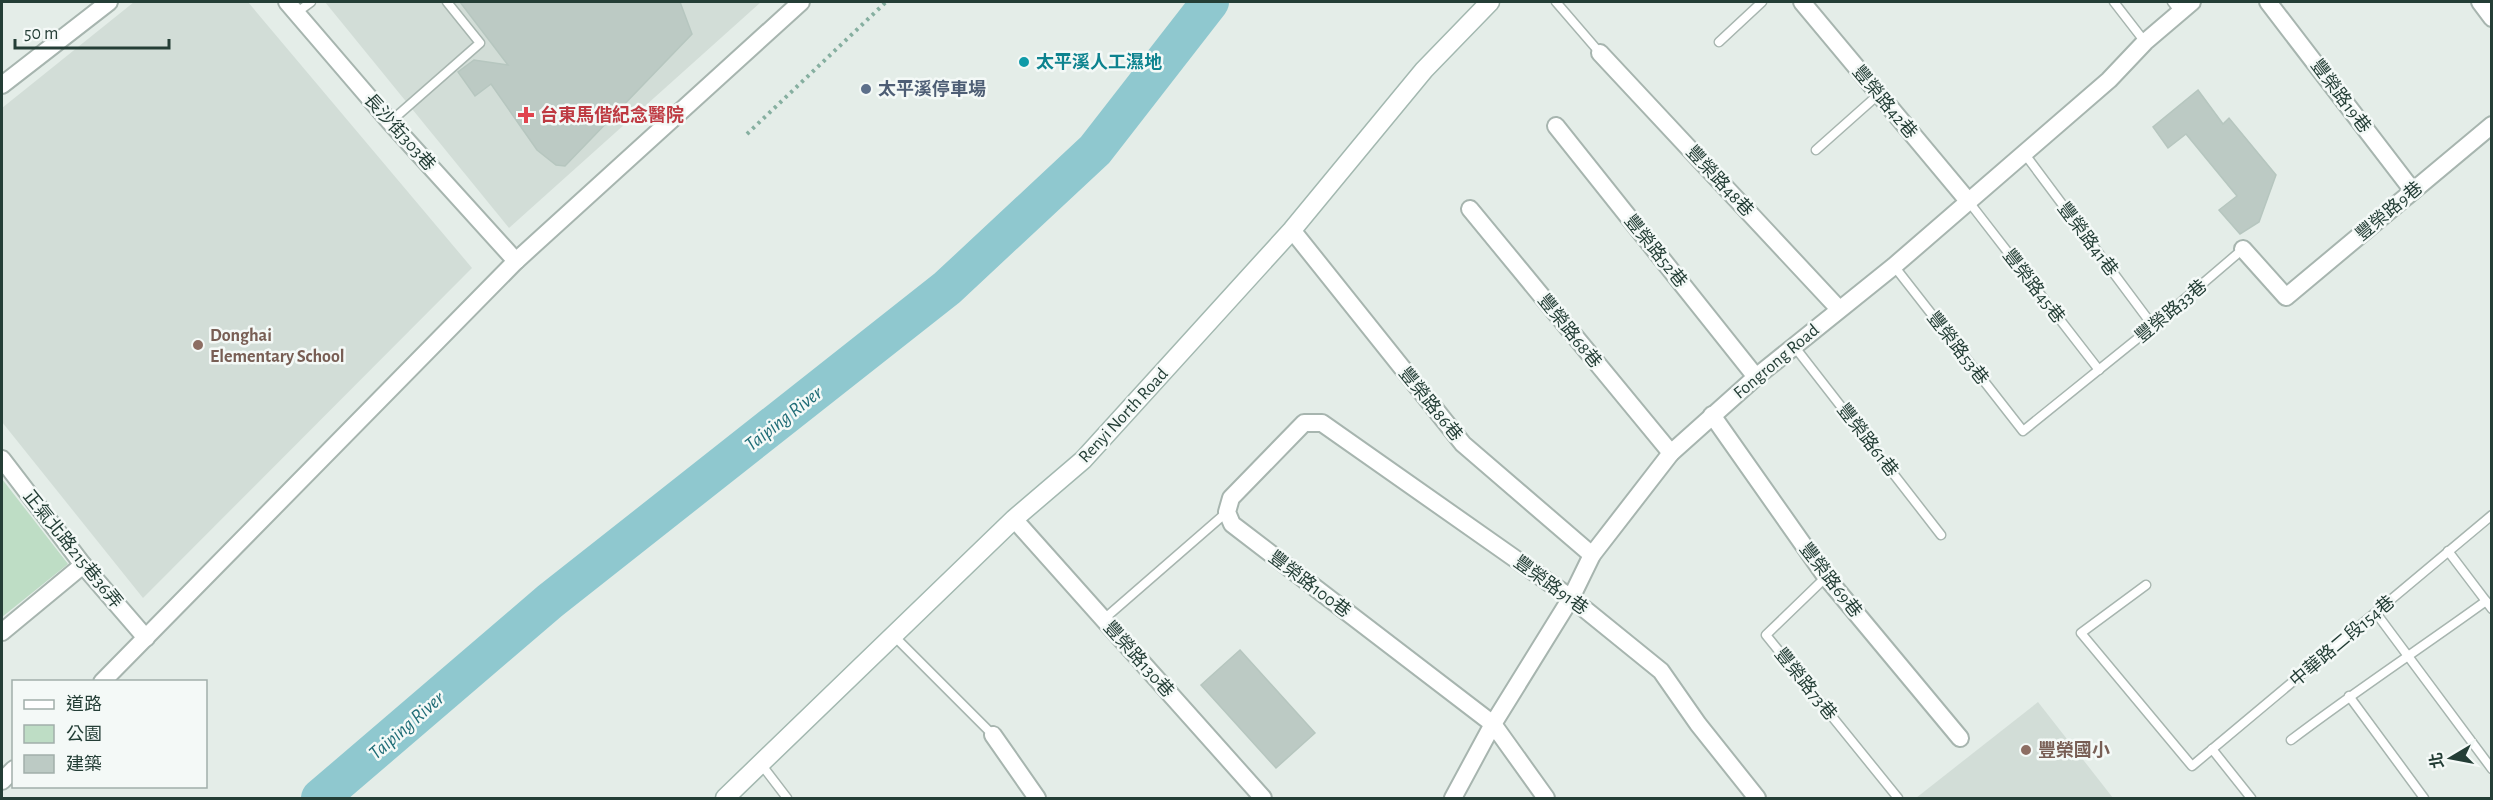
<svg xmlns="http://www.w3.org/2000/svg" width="2493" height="800" viewBox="0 0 2493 800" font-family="'Alegreya Sans','Noto Sans TC',sans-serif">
<rect width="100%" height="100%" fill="#e4ede8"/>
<g fill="#d2ddd7">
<polygon points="134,2 248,2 472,268 143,598 2,422 2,108"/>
<polygon points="325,2 761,2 509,228"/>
<polygon points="2038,702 2113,798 1916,798"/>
</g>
<polygon fill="#beddc5" points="2,479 68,564 2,617"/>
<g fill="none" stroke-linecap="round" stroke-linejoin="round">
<polyline stroke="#8fc8cf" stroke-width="38" points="320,798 550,601 947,288 1095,150 1210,2"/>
</g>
<g fill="#bccac4" stroke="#b6c6bf" stroke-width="1.5">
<polygon points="460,2 680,2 692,34 565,166 556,165 537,150 491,84 475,96 458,72 474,60 508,65"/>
<polygon points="2198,90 2223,124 2229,118 2276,175 2259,222 2240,234 2219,210 2237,196 2186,134 2168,148 2153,127"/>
<polygon points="1240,650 1315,733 1276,768 1201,685"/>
</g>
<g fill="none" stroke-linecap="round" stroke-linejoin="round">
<defs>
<g id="lane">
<polyline points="1556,2 1600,53"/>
<polyline points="2114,2 2145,42"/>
<polyline points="2172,2 2180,12"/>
<polyline points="296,13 311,2"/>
<polyline points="1719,42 1762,2"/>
<polyline points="390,122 480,43 447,2"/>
<polyline points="1816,150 1879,94"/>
<polyline points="2024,153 2153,326"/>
<polyline points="1969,202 2099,370"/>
<polyline points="1894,266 2023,431 2153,326 2243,249"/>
<polyline points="1794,346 1941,535"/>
<polyline points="2448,551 2492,609"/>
<polyline points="1826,577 1766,635 1898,798"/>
<polyline points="2146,585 2081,633 2192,766 2492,515"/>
<polyline points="2376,613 2492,769"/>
<polyline points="1104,619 1227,512"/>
<polyline points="894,636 993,735"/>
<polyline points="2349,696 2424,798"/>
<path d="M2291 740C2354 692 2421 648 2486 601"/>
<polyline points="2212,749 2251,798"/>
<polyline points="761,764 787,798"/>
</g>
<g id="street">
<polyline points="287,2 390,122 516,261"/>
<polyline points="1802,2 1969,202"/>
<polyline points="2268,2 2413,191"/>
<polyline points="2480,2 2492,18"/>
<polyline points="1600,53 1839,309"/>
<polyline points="2,85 109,2"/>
<polyline points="1556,126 1756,377"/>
<polyline points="1470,209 1671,453"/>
<polyline points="1292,230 1463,444 1592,555"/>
<polyline points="2243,249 2286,297 2492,125"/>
<polyline points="1712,415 1826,577 1960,738"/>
<polyline points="2,459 83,565 146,638"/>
<polyline points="1014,519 1263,798"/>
<polyline points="2,632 83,565"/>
<polyline points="102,682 516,261 801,2"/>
<polyline points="993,735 1037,798"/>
<polyline points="2,781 14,769"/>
<polyline points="1453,798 1493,724 1571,598 1592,555 1671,453 1756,377 1894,266 2109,80 2145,42 2192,2"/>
<polyline points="1546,798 1493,724 1232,524 1227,512 1231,498 1304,423 1322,423 1571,598 1661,671 1698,724 1757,798"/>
</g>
<polyline id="secondary" points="725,798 1014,519 1083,460 1292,230 1424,70 1490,2"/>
</defs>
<use href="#lane" stroke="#a7b5af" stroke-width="11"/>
<use href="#street" stroke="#a7b5af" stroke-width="20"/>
<use href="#secondary" stroke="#a3b8b0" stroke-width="21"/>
<polyline stroke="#86afa0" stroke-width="4" stroke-dasharray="3 4.5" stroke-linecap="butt" points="747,134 886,2"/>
<use href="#lane" stroke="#fff" stroke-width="8"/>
<use href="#street" stroke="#fff" stroke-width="16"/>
<use href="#secondary" stroke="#fff" stroke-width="18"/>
</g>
<circle fill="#0f9aa8" stroke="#f4f9f7" stroke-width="2" cx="1024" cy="62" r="6"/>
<circle fill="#5c6f8a" stroke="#f4f9f7" stroke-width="2" cx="866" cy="89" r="6"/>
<path fill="#e0444e" stroke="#f4f9f7" stroke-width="2" d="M523 106h6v6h6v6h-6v6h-6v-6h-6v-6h6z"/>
<g fill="#8d6e63" stroke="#f4f9f7" stroke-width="2">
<circle cx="198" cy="345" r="6"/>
<circle cx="2026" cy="750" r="6"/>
</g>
<g text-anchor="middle" stroke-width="5" stroke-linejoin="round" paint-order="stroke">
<g font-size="18" font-weight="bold" fill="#0d838f" stroke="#f4f9f7" text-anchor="start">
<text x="1036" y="68">太平溪人工濕地</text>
</g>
<g font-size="18" font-weight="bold" fill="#4e5e75" stroke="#f4f9f7" text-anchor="start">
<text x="878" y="95">太平溪停車場</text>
</g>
<g font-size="18" fill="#243e36" stroke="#f4f9f7">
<text transform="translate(2341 96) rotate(53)" y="6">豐榮路19巷</text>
<text transform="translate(1885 102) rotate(50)" y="6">豐榮路42巷</text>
<text transform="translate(400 132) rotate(48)" y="6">長沙街303巷</text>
<text transform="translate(1720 181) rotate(47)" y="6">豐榮路48巷</text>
<text transform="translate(2389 211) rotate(-40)" y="6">豐榮路9巷</text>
<text transform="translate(2088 239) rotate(53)" y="6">豐榮路41巷</text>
<text transform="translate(1656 251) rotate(51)" y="6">豐榮路52巷</text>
<text transform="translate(2034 286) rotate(52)" y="6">豐榮路45巷</text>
<text transform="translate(2171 311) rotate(-40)" y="6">豐榮路33巷</text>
<text transform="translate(1570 331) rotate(51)" y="6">豐榮路68巷</text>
<text transform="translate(1958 348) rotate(52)" y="6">豐榮路53巷</text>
<text transform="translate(1776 361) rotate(-40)" y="6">Fongrong Road</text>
<text transform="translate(1431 404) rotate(51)" y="6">豐榮路86巷</text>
<text transform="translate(1123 415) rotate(-47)" y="6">Renyi North Road</text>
<text transform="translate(1868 440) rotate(52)" y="6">豐榮路61巷</text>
<text transform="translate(73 549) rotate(51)" y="6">正氣北路215巷36弄</text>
<text transform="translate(1831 580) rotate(52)" y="6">豐榮路69巷</text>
<text transform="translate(1310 584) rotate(37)" y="6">豐榮路100巷</text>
<text transform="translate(1551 585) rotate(36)" y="6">豐榮路91巷</text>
<text transform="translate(2342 641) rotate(-40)" y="6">中華路二段154巷</text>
<text transform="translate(1139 659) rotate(48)" y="6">豐榮路130巷</text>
<text transform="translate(1806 684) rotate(51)" y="6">豐榮路73巷</text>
</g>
<g font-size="18" font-weight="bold" fill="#be3a42" stroke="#f4f9f7" text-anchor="start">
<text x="540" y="121">台東馬偕紀念醫院</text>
</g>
<g font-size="18" font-weight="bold" fill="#785e54" stroke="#f4f9f7" text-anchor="start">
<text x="210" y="341">Donghai<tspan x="210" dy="21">Elementary School</tspan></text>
<text x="2038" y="756">豐榮國小</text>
</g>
<g font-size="20" font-style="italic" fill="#206d77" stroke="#f4f9f7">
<text transform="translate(783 418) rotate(-38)" y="7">Taiping River</text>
<text transform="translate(406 725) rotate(-41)" y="7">Taiping River</text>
</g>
</g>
<rect width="2493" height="800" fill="none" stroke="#243e36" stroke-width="6"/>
<rect x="12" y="680" width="195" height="108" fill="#f4f9f7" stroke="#a1aeaa" stroke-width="1.5"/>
<rect x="24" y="700" width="30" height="9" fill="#ffffff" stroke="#a1aeaa" stroke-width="1.5"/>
<text x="66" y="710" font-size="18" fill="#243e36">道路</text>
<rect x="24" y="725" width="30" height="18" fill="#beddc5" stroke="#a1aeaa" stroke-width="1.5"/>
<text x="66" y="740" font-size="18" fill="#243e36">公園</text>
<rect x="24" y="755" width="30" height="18" fill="#bccac4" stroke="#a1aeaa" stroke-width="1.5"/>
<text x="66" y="770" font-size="18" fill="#243e36">建築</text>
<g transform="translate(2451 758) rotate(260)" stroke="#f4f9f7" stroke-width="4.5" paint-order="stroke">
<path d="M0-4.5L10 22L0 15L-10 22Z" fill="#243e36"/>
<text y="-9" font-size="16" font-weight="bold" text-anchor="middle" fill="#243e36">北</text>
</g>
<path d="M15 39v9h154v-9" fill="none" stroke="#243e36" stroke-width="3"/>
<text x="24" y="39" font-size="18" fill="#243e36" stroke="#f4f9f7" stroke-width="4.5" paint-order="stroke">50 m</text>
</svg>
